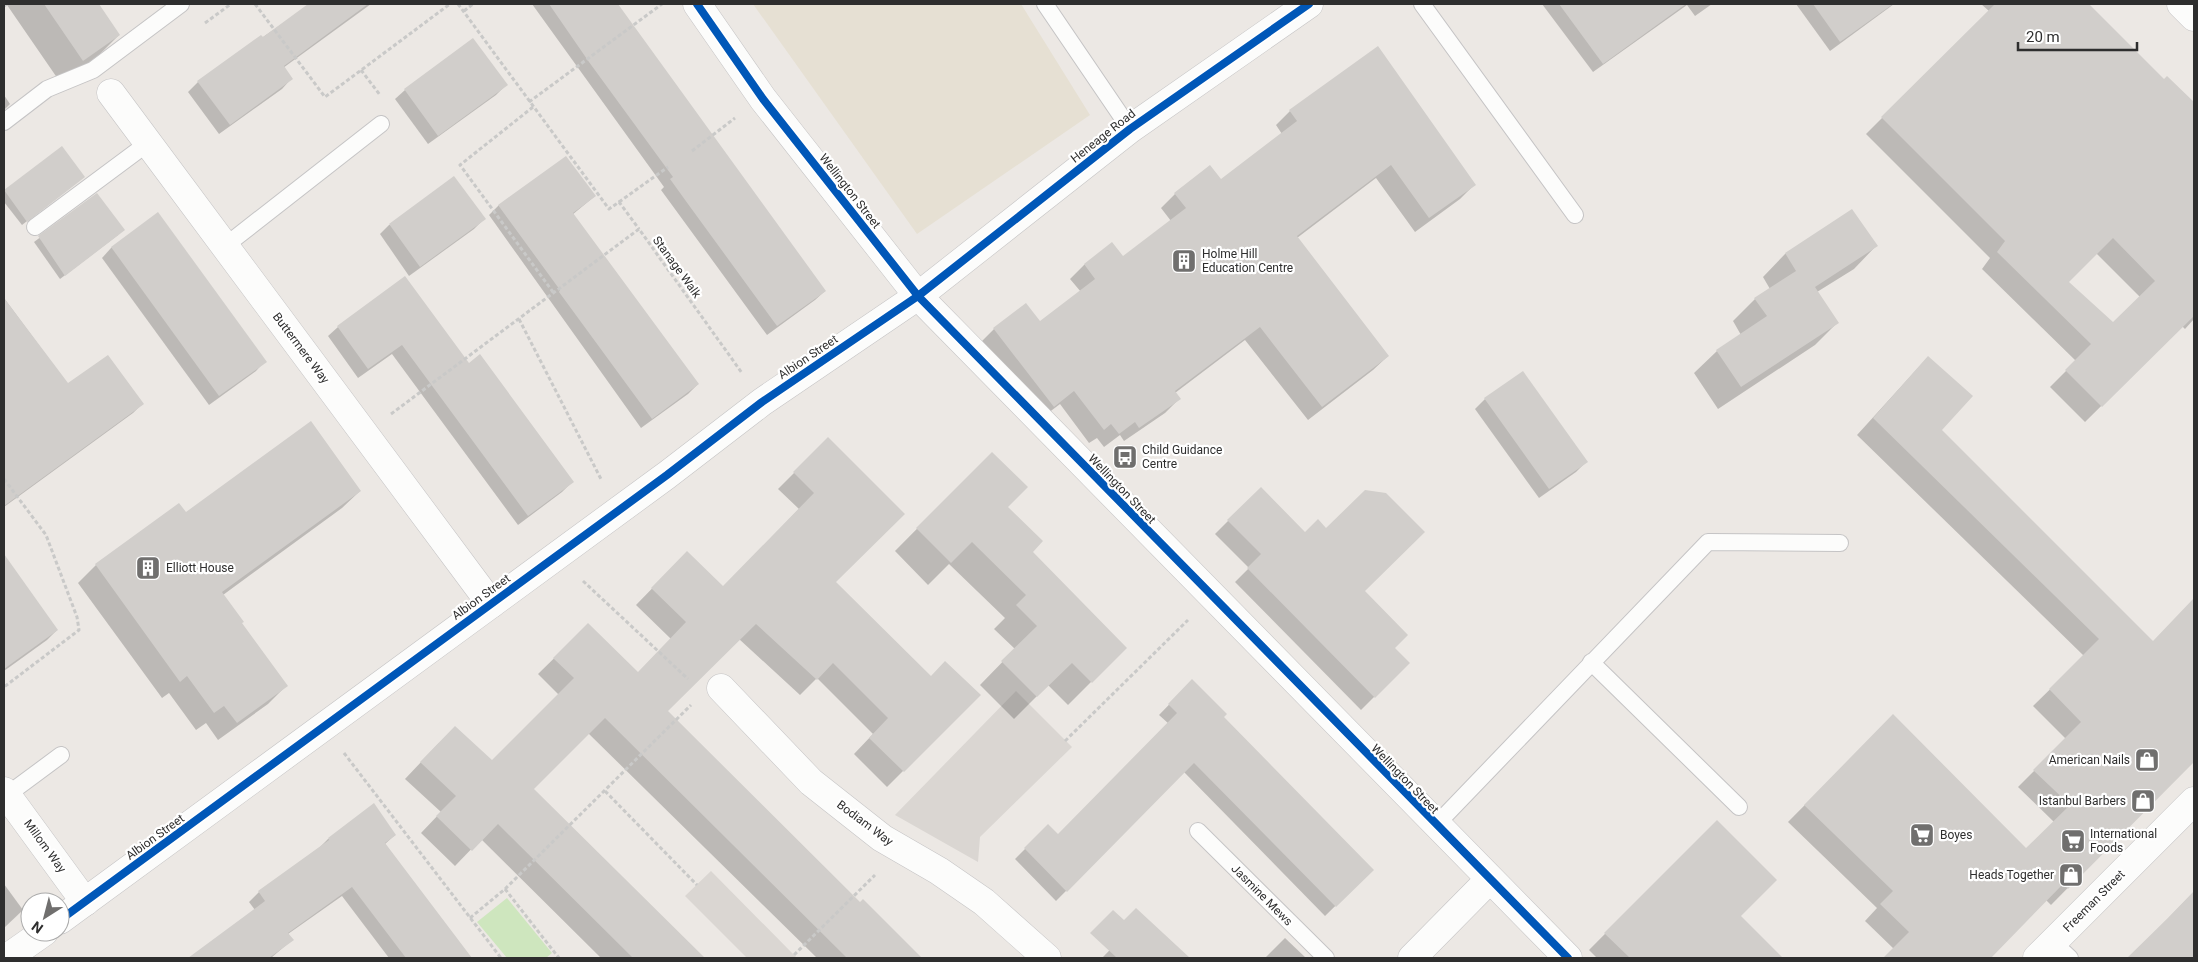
<svg xmlns="http://www.w3.org/2000/svg" width="2198" height="962" viewBox="0 0 2198 962" font-family="Roboto,sans-serif">
<rect width="100%" height="100%" fill="#ece8e4"/>
<polygon fill="#e6e0d3" points="753,4 1021,4 1090,115 917,234"/>
<polygon fill="#cee6be" points="507,898 552,953 546,958 507,958 477,922"/>
<g fill="#dad6d2">
<polygon points="1016,691 1072,747 980,837 978,862 895,815"/>
<polygon points="711,871 794,955 797,958 747,958 685,896"/>
</g>
<g fill="#0003" fill-rule="evenodd">
<polygon points="4,4 97,4 119,35 96,58 60,82 7,5 4,7"/>
<polygon points="311,4 371,4 283,68 291,79 282,89 219,134 188,92 198,82"/>
<polygon points="532,4 612,4 825,291 815,300 767,335 661,190 664,187"/>
<polygon points="1542,4 1712,4 1695,16 1687,5 1593,72"/>
<polygon points="1796,4 1894,4 1830,51"/>
<path d="M1981 4H2088L2164 81 2167 78 2194 104V319L2185 329 2182 326 2085 422 2050 387 2076 361 1982 269 1990 258 1866 134 1989 11ZM2096 253 2140 297 2113 324 2067 282Z"/>
<polygon points="506,85 496,95 428,144 395,99 405,90"/>
<polygon points="4,95 10,104 4,110"/>
<polygon points="1290,111 1474,185 1460,199 1415,232 1376,178 1297,238 1388,356 1373,370 1308,420 1245,340 1175,393 1179,399 1165,413 1124,441 1120,435 1104,447 1097,438 1089,443 1060,404 1039,420 980,343 994,329 1040,323 1081,292 1070,279 1084,265 1112,244 1123,258 1171,221 1161,208 1175,194 1221,181 1282,134 1276,125"/>
<polygon points="62,148 83,177 22,225 4,202 4,192"/>
<polygon points="97,195 118,235 60,279 34,242"/>
<polygon points="595,196 572,215 698,384 688,394 641,428 489,215 499,205"/>
<polygon points="1852,211 1876,246 1854,269 1817,292 1837,323 1815,345 1718,409 1694,373 1717,351 1741,335 1733,321 1755,299 1770,289 1763,277 1785,254"/>
<polygon points="158,214 265,361 256,371 209,405 102,258 111,248"/>
<polygon points="484,219 474,229 409,276 380,234 389,225"/>
<polygon points="405,278 468,364 572,482 562,492 518,525 392,354 358,378 328,336 338,327"/>
<polygon points="4,298 68,385 142,404 133,413 4,507 4,433 16,424 4,407"/>
<polygon points="1928,357 1941,430 2153,642 2190,604 2194,608 2194,760 2051,905 2046,900 1989,958 1884,958 1894,949 1865,921 1877,908 1788,822 1893,716 2026,850 2054,822 2018,787 2066,739 2033,706 2084,656 1857,435"/>
<polygon points="1485,399 1586,462 1576,472 1539,498 1475,409"/>
<polygon points="828,439 835,582 930,677 979,695 887,787 854,754 873,734 817,678 800,695 739,639 667,711 860,903 863,901 920,958 817,958 588,733 532,790 702,958 601,958 481,839 455,866 421,833 441,812 405,779 439,743 492,762 559,695 538,674 588,625 637,674 671,639 636,605 671,569 723,588 799,509 778,489"/>
<polygon points="992,453 1007,507 1031,552 1125,648 1068,705 1048,685 1014,719 980,685 1015,649 994,629 1005,618 949,564 928,585 895,551"/>
<polygon points="1261,488 1393,649 1408,663 1361,710 1235,582 1249,568 1215,534"/>
<polygon points="360,491 342,508 223,595 240,623 286,686 268,704 218,740 206,723 196,730 169,693 162,698 78,583 96,565 179,504 186,514"/>
<polygon points="4,557 57,630 47,640 4,671"/>
<polygon points="1192,681 1223,717 1372,870 1325,916 1184,772 1056,901 1015,859 1048,826 1058,836 1169,724 1159,715"/>
<polygon points="1717,821 1739,916 1772,949 1763,958 1597,958 1589,950"/>
<polygon points="395,835 385,844 469,958 389,958 342,896 288,934 292,940 271,958 190,958 255,910 249,902 259,892 319,848 328,839"/>
<polygon points="4,884 23,910 4,928"/>
<polygon points="2194,892 2194,958 2129,958"/>
<polygon points="1143,916 1186,958 1102,958"/>
<polygon points="1285,938 1306,958 1265,958"/>
</g>
<g fill="#d1cecb" fill-rule="evenodd">
<polygon points="44,4 99,4 120,35 83,61"/>
<polygon points="308,4 368,4 284,66 293,79 230,125 197,81 261,35 263,37"/>
<polygon points="549,4 618,4 826,291 777,326 688,204 670,179 673,177 589,62"/>
<polygon points="1559,4 1686,4 1603,64"/>
<polygon points="1813,4 1893,4 1840,42"/>
<path d="M1995 4H2089L2164 79 2167 76 2194 102V316L2102 407 2065 370 2091 344 1997 252 2005 241 1881 117ZM2113 238 2155 281 2113 322 2069 282Z"/>
<polygon points="473,38 508,85 438,136 404,89"/>
<polygon points="1378,46 1476,185 1429,218 1391,165 1297,236 1389,356 1322,407 1260,327 1175,391 1181,399 1139,428 1135,422 1119,434 1111,424 1104,430 1074,391 1054,407 993,328 1026,303 1040,321 1095,279 1084,264 1112,242 1123,256 1186,208 1174,193 1210,165 1221,179 1297,121 1289,110"/>
<polygon points="62,146 85,177 27,222 4,190"/>
<polygon points="566,156 596,196 573,213 699,384 652,419 559,292 560,290 498,205"/>
<polygon points="454,176 486,219 420,267 389,224"/>
<polygon points="97,193 125,230 65,276 38,236"/>
<polygon points="1852,209 1878,246 1815,287 1839,323 1741,387 1716,350 1767,316 1754,298 1796,271 1785,253"/>
<polygon points="158,212 267,362 219,396 111,247"/>
<polygon points="405,276 469,363 480,354 574,482 528,516 402,345 368,369 337,326"/>
<polygon points="4,298 68,383 108,355 144,404 4,506"/>
<polygon points="1928,356 1973,396 1942,430 2153,641 2194,598 2194,762 2068,889 2063,884 1991,958 1883,958 1909,932 1880,904 1893,891 1804,805 1893,714 2026,848 2070,805 2033,770 2081,722 2049,689 2099,639 1873,418"/>
<polygon points="1523,371 1588,462 1549,489 1484,398"/>
<polygon points="311,421 361,491 222,592 244,622 242,623 288,686 237,723 224,706 214,713 187,676 180,682 95,564 179,503 186,512"/>
<polygon points="828,437 905,514 836,582 931,676 945,661 981,695 904,772 869,738 888,718 833,663 817,680 756,624 668,711 860,902 863,899 922,958 847,958 605,718 534,789 705,958 633,958 498,824 472,851 436,816 456,796 420,762 455,726 492,760 574,678 553,658 588,623 638,672 686,622 651,588 687,551 723,586 814,493 793,472"/>
<polygon points="992,452 1028,487 1008,507 1043,541 1033,552 1127,648 1092,683 1072,663 1037,697 1001,661 1037,626 1016,605 1026,595 972,542 951,563 916,528"/>
<polygon points="1261,487 1305,532 1318,519 1326,528 1365,490 1386,493 1425,532 1365,591 1408,635 1395,648 1410,663 1375,698 1247,568 1261,554 1227,520"/>
<polygon points="4,554 58,630 4,669"/>
<polygon points="1192,679 1227,714 1224,717 1374,870 1336,907 1194,763 1067,892 1024,848 1048,824 1058,834 1177,713 1168,704"/>
<polygon points="374,803 396,835 385,843 472,958 406,958 352,887 288,933 294,940 269,958 188,958 265,901 258,891 329,840 328,838"/>
<polygon points="1717,820 1777,880 1741,916 1783,958 1630,958 1604,933"/>
<polygon points="2194,891 2194,958 2127,958 2168,918"/>
<polygon points="1136,908 1190,958 1117,958 1090,933 1113,910 1124,920"/>
</g>
<g fill="none" stroke-linecap="round" stroke-linejoin="round">
<defs>
<g id="service">
<polyline points="1045,4 1130,129"/>
<polyline points="1422,4 1575,215"/>
<polyline points="4,122 47,89 93,70 181,4"/>
<polyline points="35,227 148,143"/>
<polyline points="225,246 381,124"/>
<polyline points="1591,662 1739,807"/>
<polyline points="7,795 61,755"/>
<polyline points="1435,826 1708,542 1840,543"/>
<polyline points="1198,831 1326,958"/>
<polyline points="2053,942 2070,958"/>
</g>
<g id="minor">
<polyline points="2181,4 2194,17"/>
<polyline points="111,93 491,604"/>
<polyline points="721,688 811,782 882,838 939,871 984,902 1047,958"/>
<polyline points="4,791 85,902"/>
<polyline points="60,920 667,475 762,402 918,296 1130,129 1309,4"/>
<polyline points="7,958 44,932"/>
<polyline points="1412,958 1489,880"/>
</g>
<polyline id="tertiary" points="697,4 763,99 918,296 1568,958"/>
<polyline id="secondary" points="2037,958 2194,801"/>
</defs>
<use href="#service" stroke="#c5c4c5" stroke-width="18"/>
<use href="#minor" stroke="#c5c4c5" stroke-width="29"/>
<use href="#tertiary" stroke="#c5c4c5" stroke-width="29"/>
<use href="#secondary" stroke="#c5c4c5" stroke-width="29"/>
<g stroke="#c9c9c8" stroke-width="3" stroke-dasharray="4 2.5" stroke-linecap="butt">
<polyline points="255,4 325,97 450,4"/>
<polyline points="458,4 609,209 619,202 639,229"/>
<polyline points="4,6 7,4"/>
<polyline points="464,11 473,4"/>
<polyline points="205,23 231,4"/>
<polyline points="361,70 380,95"/>
<polyline points="529,102 662,4"/>
<polyline points="533,107 460,165 553,292"/>
<polyline points="692,151 735,118"/>
<polyline points="619,202 668,167"/>
<polyline points="519,319 602,481"/>
<polyline points="391,414 639,229 742,373"/>
<polyline points="4,479 46,535 77,617 79,630 4,687"/>
<polyline points="583,581 688,679"/>
<polyline points="1065,741 1188,620"/>
<polyline points="344,753 501,958"/>
<polyline points="605,791 697,885"/>
<polyline points="505,889 559,958"/>
<polyline points="470,918 505,889 691,705"/>
<polyline points="794,955 875,875"/>
</g>
<use href="#service" stroke="#fcfcfb" stroke-width="16"/>
<use href="#minor" stroke="#fcfcfb" stroke-width="28"/>
<use href="#tertiary" stroke="#fcfcfb" stroke-width="28"/>
<use href="#secondary" stroke="#fcfcfb" stroke-width="28"/>
<defs>
<g id="cycleway">
<polyline points="697,4 763,99 918,296 1568,958"/>
<polyline points="60,920 667,475 762,402 918,296 1130,129 1309,4"/>
</g>
</defs>
<use href="#cycleway" stroke="#fff" stroke-width="11"/>
<use href="#cycleway" stroke="#0057b8" stroke-width="8"/>
</g>
<defs>
<symbol id="building-square" viewBox="-11 -11 22 22"><rect x="-9" y="-9" width="18" height="18" rx="4" fill="#706f6e" stroke="#fff"/><path d="M-4-6H4V6H1V3H-1V6H-4ZM-2.5-4.3h1.7v1.8h-1.7ZM.8-4.3h1.7v1.8H.8ZM-2.5-1h1.7V.8h-1.7ZM.8-1h1.7V.8H.8Z" fill="#fff"/></symbol>
<symbol id="bus-square" viewBox="-11 -11 22 22"><rect x="-9" y="-9" width="18" height="18" rx="4" fill="#706f6e" stroke="#fff"/><path d="M-5-6H5V4H4V6H2V4H-2V6H-4V4H-5ZM-3.5-4V0h7V-4ZM-3.5 1.2v1.5H-2V1.2ZM2 1.2v1.5H3.5V1.2Z" fill="#fff"/></symbol>
<symbol id="shop-square" viewBox="-11 -11 22 22"><rect x="-9" y="-9" width="18" height="18" rx="4" fill="#706f6e" stroke="#fff"/><path d="M-5-2.5h2.3a2.7 3.5 0 0 1 5.4 0H5L5.5 6h-11ZM-1.5-2.5h3a1.5 2.3 0 0 0-3 0Z" fill="#fff"/></symbol>
<symbol id="supermarket-square" viewBox="-11 -11 22 22"><rect x="-9" y="-9" width="18" height="18" rx="4" fill="#706f6e" stroke="#fff"/><path d="M-6-5.5h2.5l.6 2H6L4.5 2H-2.5L-4.4-4H-6ZM-1.5 3.2a1.3 1.3 0 1 0 .1 0ZM3 3.2a1.3 1.3 0 1 0 .1 0Z" fill="#fff"/></symbol>
</defs>
<g fill-rule="evenodd">
<use href="#building-square" x="1170" y="247" width="28" height="28"/>
<use href="#bus-square" x="1111" y="443" width="28" height="28"/>
<use href="#building-square" x="134" y="554" width="28" height="28"/>
<use href="#shop-square" x="2133" y="746" width="28" height="28"/>
<use href="#shop-square" x="2129" y="787" width="28" height="28"/>
<use href="#supermarket-square" x="1908" y="821" width="28" height="28"/>
<use href="#supermarket-square" x="2059" y="827" width="28" height="28"/>
<use href="#shop-square" x="2057" y="861" width="28" height="28"/>
</g>
<g text-anchor="middle" stroke-width="4.5" stroke-linejoin="round" paint-order="stroke">
<g font-size="12" fill="#2e2e2e" stroke="#fff">
<text transform="translate(1103 136) rotate(-38)" y="4">Heneage Road</text>
<text transform="translate(850 191) rotate(52)" y="4">Wellington Street</text>
<text transform="translate(677 267) rotate(54)" y="4">Stanage Walk</text>
<text transform="translate(301 348) rotate(53)" y="4">Buttermere Way</text>
<text transform="translate(808 357) rotate(-34)" y="4">Albion Street</text>
<text transform="translate(1122 489) rotate(46)" y="4">Wellington Street</text>
<text transform="translate(481 597) rotate(-36)" y="4">Albion Street</text>
<text transform="translate(1405 779) rotate(46)" y="4">Wellington Street</text>
<text transform="translate(865 823) rotate(37)" y="4">Bodiam Way</text>
<text transform="translate(155 837) rotate(-36)" y="4">Albion Street</text>
<text transform="translate(45 846) rotate(54)" y="4">Millom Way</text>
<text transform="translate(1262 895) rotate(45)" y="4">Jasmine Mews</text>
<text transform="translate(2094 901) rotate(-45)" y="4">Freeman Street</text>
</g>
<g font-size="12" fill="#2e2e2e" stroke="#fff" text-anchor="start">
<text x="1202" y="258">Holme Hill<tspan x="1202" dy="14">Education Centre</tspan></text>
<text x="1142" y="454">Child Guidance<tspan x="1142" dy="14">Centre</tspan></text>
<text x="166" y="572">Elliott House</text>
<text x="2130" y="764" text-anchor="end">American Nails</text>
<text x="2126" y="805" text-anchor="end">Istanbul Barbers</text>
<text x="2090" y="838">International<tspan x="2090" dy="14">Foods</tspan></text>
<text x="1940" y="839">Boyes</text>
<text x="2054" y="879" text-anchor="end">Heads Together</text>
</g>
</g>
<rect width="2198" height="962" fill="none" stroke="#2e2e2e" stroke-width="10"/>
<g transform="translate(45 917) rotate(216)"><circle r="24" fill="#ffffff" stroke="#ababab"/>
<path d="M0-4L9 19L0 12L-9 19Z" fill="#706f6e"/>
<text y="-8" font-size="14" font-weight="bold" text-anchor="middle" fill="#2e2e2e">N</text>
</g>
<path d="M2018 42v8h119v-8" fill="none" stroke="#2e2e2e" stroke-width="2.5"/>
<text x="2026" y="42" font-size="15" fill="#2e2e2e" stroke="#ffffff" stroke-width="4" paint-order="stroke">20 m</text>
</svg>
